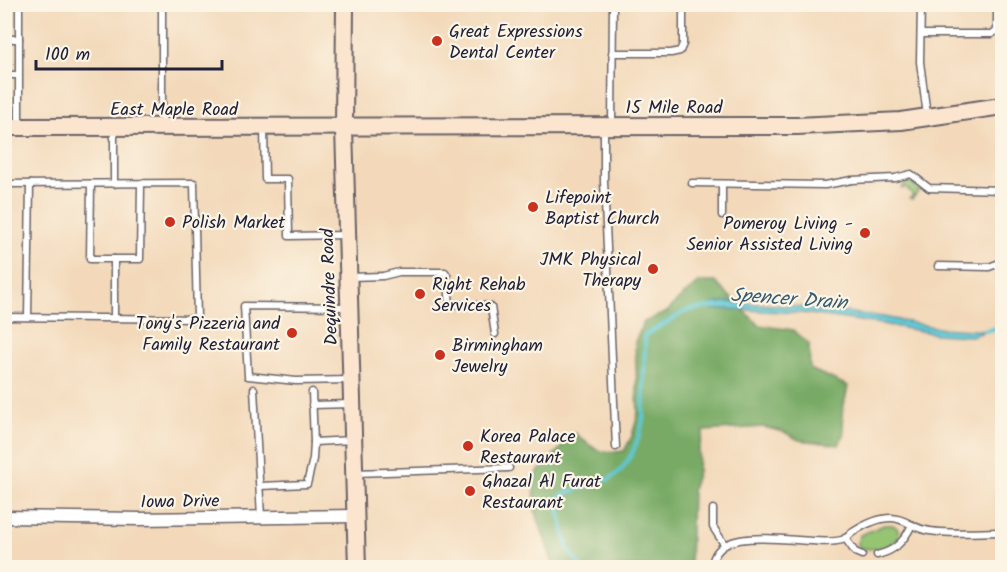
<svg xmlns="http://www.w3.org/2000/svg" width="1007" height="572" viewBox="0 0 1007 572" font-family="Kalam,sans-serif">
<rect width="100%" height="100%" fill="#fcf5e5"/>
<filter id="ink" filterUnits="userSpaceOnUse"><feTurbulence type="fractalNoise" baseFrequency=".0167" numOctaves="2"/><feDisplacementMap in="SourceGraphic" scale="12" xChannelSelector="R" yChannelSelector="G"/><feConvolveMatrix kernelMatrix="1 2 1 2 8 2 1 2 1" color-interpolation-filters="sRGB"/></filter>
<filter id="wash" filterUnits="userSpaceOnUse"><feTurbulence type="fractalNoise" baseFrequency=".008" numOctaves="4" result="noise"/><feDisplacementMap in="SourceGraphic" scale="24" xChannelSelector="R" yChannelSelector="G"/><feGaussianBlur stdDeviation="1.35" result="paint"/><feColorMatrix in="noise" values="0 0 0 0 0 0 0 0 0 0 0 0 0 0 0 0 0 1.4 0 .05"/><feComposite in="paint" operator="in"/></filter>
<g filter="url(#wash)">
<rect width="100%" height="100%" fill="#f3d9ba"/>
<g fill="#95c473" stroke="#5c7357" stroke-width="1.5">
<polygon points="908,182 912,183 919,191 912,199 910,198 913,195 906,187 902,189 903,185"/>
<path d="M884 525H893L898 529 899 537C890 549 874 550 860 548L857 543 860 535Z"/>
</g>
<path fill="#78aa65" stroke="#4d6650" stroke-width="1.5" d="M700 282H715L759 325 793 330 809 344 810 369 848 386 842 414 844 433 839 445 799 440 784 432 763 427 704 431 699 449 698 471 692 490 690 567H554L535 510 534 476 575 433C593 449 599 455 624 451L632 436 638 414 635 342 644 322 667 312 680 298Z"/>
<polygon fill="#5dc9d6" stroke="#407688" stroke-width="1.5" points="728,302 803,307 883,317 938,328 987,331 971,336 937,334 882,324 803,313 728,309 713,310 711,304"/>
<g fill="none" stroke-linecap="round" stroke-linejoin="round">
<g stroke="#5dc9d6" stroke-width="4">
<polyline points="984,331 1002,327"/>
<path d="M582 568 567 547 559 509 560 496C575 488 593 486 609 479 629 469 639 440 643 419L645 335 688 310 717 306"/>
</g>
</g>
</g>
<g filter="url(#ink)">
<g fill="none" stroke-linecap="round" stroke-linejoin="round">
<defs>
<g id="lane">
<polyline points="19,4 19,127"/>
<polyline points="921,4 920,62 927,115"/>
<polyline points="921,34 992,34 997,30 997,4"/>
<polyline points="4,39 19,39"/>
<polyline points="612,53 671,53 680,51 683,44 683,4"/>
<polyline points="4,75 18,75"/>
<polyline points="612,124 613,4"/>
<polyline points="162,125 162,4"/>
<polyline points="604,127 604,181 616,447"/>
<polyline points="264,129 265,179 288,179 289,236 347,235"/>
<polyline points="692,183 825,185 852,180 895,178 911,174 929,188 1002,190"/>
<polyline points="4,184 194,183 197,319 4,317"/>
<polyline points="91,184 90,259 140,259 141,184"/>
<polyline points="114,184 114,129"/>
<polyline points="722,215 722,184"/>
<polyline points="114,259 114,318"/>
<polyline points="938,266 989,267 1002,262"/>
<polyline points="350,277 383,276 399,272 445,272 447,275 450,304 489,306 491,307 495,334"/>
<polyline points="349,307 244,306 248,376 296,381 351,380"/>
<polyline points="28,317 30,184"/>
<polyline points="254,389 261,517"/>
<polyline points="312,392 314,442"/>
<polyline points="312,405 351,404"/>
<polyline points="355,473 509,468"/>
<polyline points="260,486 307,484 313,459 314,442 353,440"/>
<polyline points="713,509 713,527 724,544"/>
<polyline points="845,538 855,552 862,555"/>
<path d="M877 555C895 551 904 541 912 525"/>
<path d="M712 568C713 517 811 549 842 540 846 539 849 535 853 532 864 525 878 518 891 518 904 518 912 527 925 530 946 535 980 532 1002 532"/>
</g>
<polyline id="street" points="4,517 139,519 356,516"/>
<g id="secondary">
<polyline points="345,4 344,128 357,568"/>
<polyline points="4,127 797,126 901,121 1002,106"/>
</g>
</defs>
<use href="#lane" stroke="#6b6267" stroke-width="9"/>
<use href="#street" stroke="#6b6267" stroke-width="15"/>
<use href="#secondary" stroke="#6b6267" stroke-width="20"/>
<use href="#lane" stroke="#fff" stroke-width="6"/>
<use href="#street" stroke="#fff" stroke-width="12"/>
<use href="#secondary" stroke="#fbe5cf" stroke-width="16"/>
</g>
</g>
<g fill="#c8321e" stroke="#fcf5e5" stroke-width="2">
<circle cx="437" cy="41" r="6"/>
<circle cx="533" cy="207" r="6"/>
<circle cx="170" cy="222" r="6"/>
<circle cx="865" cy="233" r="6"/>
<circle cx="653" cy="269" r="6"/>
<circle cx="420" cy="294" r="6"/>
<circle cx="292" cy="333" r="6"/>
<circle cx="440" cy="355" r="6"/>
<circle cx="468" cy="446" r="6"/>
<circle cx="470" cy="491" r="6"/>
</g>
<g text-anchor="middle" stroke-width="4.5" stroke-linejoin="round" paint-order="stroke">
<g font-size="18" fill="#22223b" stroke="#fcf5e5" text-anchor="start">
<text x="449" y="37">Great Expressions<tspan x="449" dy="21">Dental Center</tspan></text>
<text x="545" y="203">Lifepoint<tspan x="545" dy="21">Baptist Church</tspan></text>
<text x="182" y="228">Polish Market</text>
<text x="853" y="229" text-anchor="end">Pomeroy Living -<tspan x="853" dy="21">Senior Assisted Living</tspan></text>
<text x="641" y="265" text-anchor="end">JMK Physical<tspan x="641" dy="21">Therapy</tspan></text>
<text x="432" y="290">Right Rehab<tspan x="432" dy="21">Services</tspan></text>
<text x="280" y="329" text-anchor="end">Tony's Pizzeria and<tspan x="280" dy="21">Family Restaurant</tspan></text>
<text x="452" y="351">Birmingham<tspan x="452" dy="21">Jewelry</tspan></text>
<text x="480" y="442">Korea Palace<tspan x="480" dy="21">Restaurant</tspan></text>
<text x="482" y="487">Ghazal Al Furat<tspan x="482" dy="21">Restaurant</tspan></text>
</g>
<g font-size="18" fill="#22223b" stroke="#fcf5e5">
<text x="674" y="113">15 Mile Road</text>
<text x="174" y="115">East Maple Road</text>
<text transform="translate(329 287) rotate(-92)" y="6">Dequindre Road</text>
<text transform="translate(180 501) rotate(-1)" y="6">Iowa Drive</text>
</g>
<g font-size="20" font-style="italic" fill="#375c71" stroke="#fcf5e5">
<text transform="translate(789 298) rotate(4)" y="7">Spencer Drain</text>
</g>
</g>
<rect width="1007" height="572" fill="none" stroke="#fcf5e5" stroke-width="24"/>
<path d="M36 60v9h186v-9" fill="none" stroke="#22223b" stroke-width="3"/>
<text x="45" y="60" font-size="18" fill="#22223b" stroke="#fcf5e5" stroke-width="4.5" paint-order="stroke">100 m</text>
</svg>
